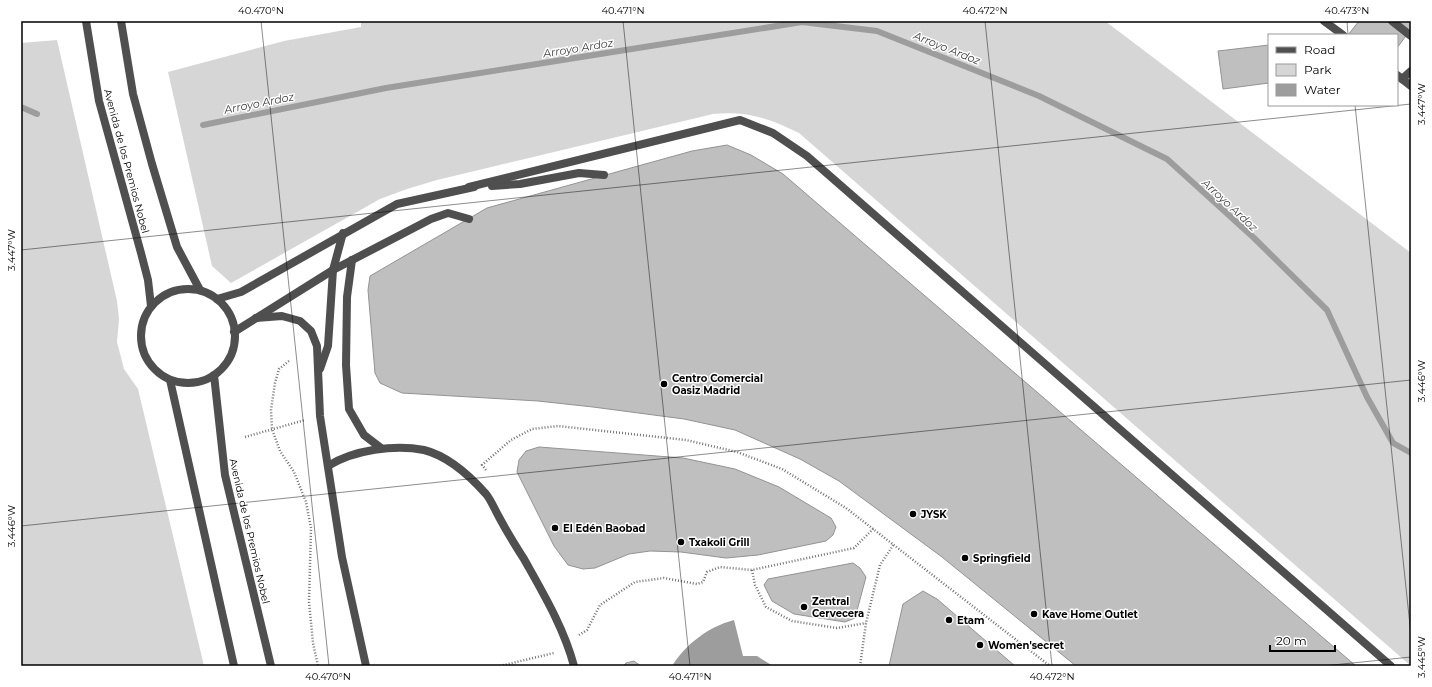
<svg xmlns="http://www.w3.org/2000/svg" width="1432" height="687" viewBox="0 0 1432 687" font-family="Montserrat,sans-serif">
<rect width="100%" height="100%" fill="#fff"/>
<g fill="#d6d6d6">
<path d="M361 21H1105L1411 253V666L799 133C769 118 747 111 713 114L437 180 407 189 380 199 231 283 212 266 168 72 284 41 361 27Z"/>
<polygon points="57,40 117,301 119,319 117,342 124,369 138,389 204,666 21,666 21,43"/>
</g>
<path fill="#9d9d9d" d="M734 620 743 656H757L773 666H672C686 644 708 627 734 620Z"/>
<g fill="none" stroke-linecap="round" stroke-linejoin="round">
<g stroke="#9d9d9d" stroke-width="6">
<polyline points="21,107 37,114"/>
<polyline points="203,125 386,88 802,22 877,31 1039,96 1167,159 1254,238 1327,310 1367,397 1393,443 1411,453"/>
</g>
</g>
<g fill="#bfbfbf" stroke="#939393">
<polygon points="1359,21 1411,21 1411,29 1397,48 1397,35 1348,35"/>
<polygon points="1269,45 1269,83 1223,89 1218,51"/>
<polygon points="727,145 751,155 783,174 1356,666 1076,666 942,557 839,481 800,459 735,430 684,419 593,407 538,401 402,393 380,383 375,373 368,290 370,276 487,208 692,151"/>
<polygon points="539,447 683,458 735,469 779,487 831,518 836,527 833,535 826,541 758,555 726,558 681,552 650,551 629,554 595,568 583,569 568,565 554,546 517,472 519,460 526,451"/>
<polygon points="853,563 860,568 866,577 855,618 845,622 794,614 772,601 764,585 768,579"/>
<polygon points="923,591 937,599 1015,666 889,666 903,604"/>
<polygon points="634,661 641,666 623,666 626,663"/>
</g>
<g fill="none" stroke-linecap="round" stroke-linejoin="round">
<g stroke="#717171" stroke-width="2.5" stroke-dasharray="1 2" stroke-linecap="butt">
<polyline points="289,361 279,369 275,383 271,410 272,429 280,451 294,472 306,502 311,528 309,602 313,643 318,666"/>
<polyline points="245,437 305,420"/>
<polyline points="486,470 482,465 511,440 532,429 558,426 686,440 737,452 782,469 846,508 1050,666"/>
<polyline points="752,570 755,585 766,607 792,621 837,628 866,623"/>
<polyline points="579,635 587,630 600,605 635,582 664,578 697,584 703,582 707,572 720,567 752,570 854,548 874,528"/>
<polyline points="500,666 554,653"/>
<polyline points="860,666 866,623 880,565 894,544"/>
</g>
<g stroke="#4f4f4f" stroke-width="8">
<polyline points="1402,79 1411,71"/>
<polyline points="492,186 520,184 579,173 604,175"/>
<polyline points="469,187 740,120 773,133 807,156 1391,666"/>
<polyline points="352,260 347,297 346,365 349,409 364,435 381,448"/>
<polyline points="217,299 241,292 397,204 474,187"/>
<polyline points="256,318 282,316 300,321 311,331 317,346 320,416 342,557 366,666"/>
<polyline points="234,332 333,270 431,219 448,213 469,219"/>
<polyline points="320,369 328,346 333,270 343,233"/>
<path d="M328 466C353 450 395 444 424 450 448 456 470 476 486 494 491 500 495 510 499 517 507 532 515 545 524 559 543 593 564 628 574 666"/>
</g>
<g stroke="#4f4f4f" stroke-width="8">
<polyline points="86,21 99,101 141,253 148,280 151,306"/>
<polyline points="121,21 133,94 152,164 177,247 200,290"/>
<polyline points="1324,21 1343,35"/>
<polyline points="1392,21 1411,36"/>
<polyline points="1397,75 1411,86"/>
<circle cx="188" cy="336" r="47"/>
<polyline points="214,375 225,475 271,666"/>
<polyline points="170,380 234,666"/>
</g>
</g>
<path fill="none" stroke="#000" stroke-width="1" stroke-opacity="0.45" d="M261 21 329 666M623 21 690 666M985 21 1052 666M1347 21 1348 35M1355 105 1411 635M21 250 1411 104M21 526 1411 380M1323 666 1411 657"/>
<g fill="#000" stroke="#fff" stroke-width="1.5">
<circle cx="664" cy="384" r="4"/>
<circle cx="913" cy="514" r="4"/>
<circle cx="555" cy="528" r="4"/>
<circle cx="681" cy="542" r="4"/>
<circle cx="965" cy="558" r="4"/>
<circle cx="804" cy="607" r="4"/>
<circle cx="1034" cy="614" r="4"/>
<circle cx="949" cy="620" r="4"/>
<circle cx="980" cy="645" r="4"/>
</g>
<g text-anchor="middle" stroke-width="3" stroke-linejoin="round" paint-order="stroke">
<g font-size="10" fill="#000" stroke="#fff">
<text transform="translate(127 161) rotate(75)" y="4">Avenida de los Premios Nobel</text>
<text transform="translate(250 531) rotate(77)" y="4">Avenida de los Premios Nobel</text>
</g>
<g font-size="10" font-weight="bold" fill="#000" stroke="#fff" text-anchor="start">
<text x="672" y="382">Centro Comercial<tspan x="672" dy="12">Oasiz Madrid</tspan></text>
<text x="921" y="518">JYSK</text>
<text x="563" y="532">El Edén Baobad</text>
<text x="689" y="546">Txakoli Grill</text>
<text x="973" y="562">Springfield</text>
<text x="812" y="605">Zentral<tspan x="812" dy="12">Cervecera</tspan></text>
<text x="1042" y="618">Kave Home Outlet</text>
<text x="957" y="624">Etam</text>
<text x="988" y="649">Women'secret</text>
</g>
<g font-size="11" font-style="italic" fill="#3e3e3e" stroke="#fff">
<text transform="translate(578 48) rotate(-9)" y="4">Arroyo Ardoz</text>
<text transform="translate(947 48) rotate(22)" y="4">Arroyo Ardoz</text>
<text transform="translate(259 103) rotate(-11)" y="4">Arroyo Ardoz</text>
<text transform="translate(1230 205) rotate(43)" y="4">Arroyo Ardoz</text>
</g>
</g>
<rect width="1432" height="687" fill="none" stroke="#ffffff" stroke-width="44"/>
<rect x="1268" y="34" width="130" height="72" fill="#ffffff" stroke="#999999"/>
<rect x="1276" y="47" width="20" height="6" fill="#4f4f4f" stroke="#999999"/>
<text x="1304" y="54" font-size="12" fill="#000000">Road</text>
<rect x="1276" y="64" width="20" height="12" fill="#d6d6d6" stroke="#999999"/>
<text x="1304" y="74" font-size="12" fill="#000000">Park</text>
<rect x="1276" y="84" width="20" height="12" fill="#9d9d9d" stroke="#999999"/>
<text x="1304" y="94" font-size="12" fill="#000000">Water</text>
<path d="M1270 645v6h65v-6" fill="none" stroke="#000000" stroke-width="2"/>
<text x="1276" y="645" font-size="12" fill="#000000" stroke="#ffffff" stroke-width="3" paint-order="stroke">20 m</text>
<rect x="22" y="22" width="1388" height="643" fill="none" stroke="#000" stroke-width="1.5"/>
<g font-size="10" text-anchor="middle" fill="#000">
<text x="261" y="14">40.470°N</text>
<text x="623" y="14">40.471°N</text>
<text x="985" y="14">40.472°N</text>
<text x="1347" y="14">40.473°N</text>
<text transform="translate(1421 104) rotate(-90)" y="4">3.447°W</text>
<text transform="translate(11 250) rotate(-90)" y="4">3.447°W</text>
<text transform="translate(1421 381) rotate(-90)" y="4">3.446°W</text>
<text transform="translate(11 526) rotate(-90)" y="4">3.446°W</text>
<text transform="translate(1421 657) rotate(-90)" y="4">3.445°W</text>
<text x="328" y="680">40.470°N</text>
<text x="690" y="680">40.471°N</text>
<text x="1052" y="680">40.472°N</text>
</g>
</svg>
